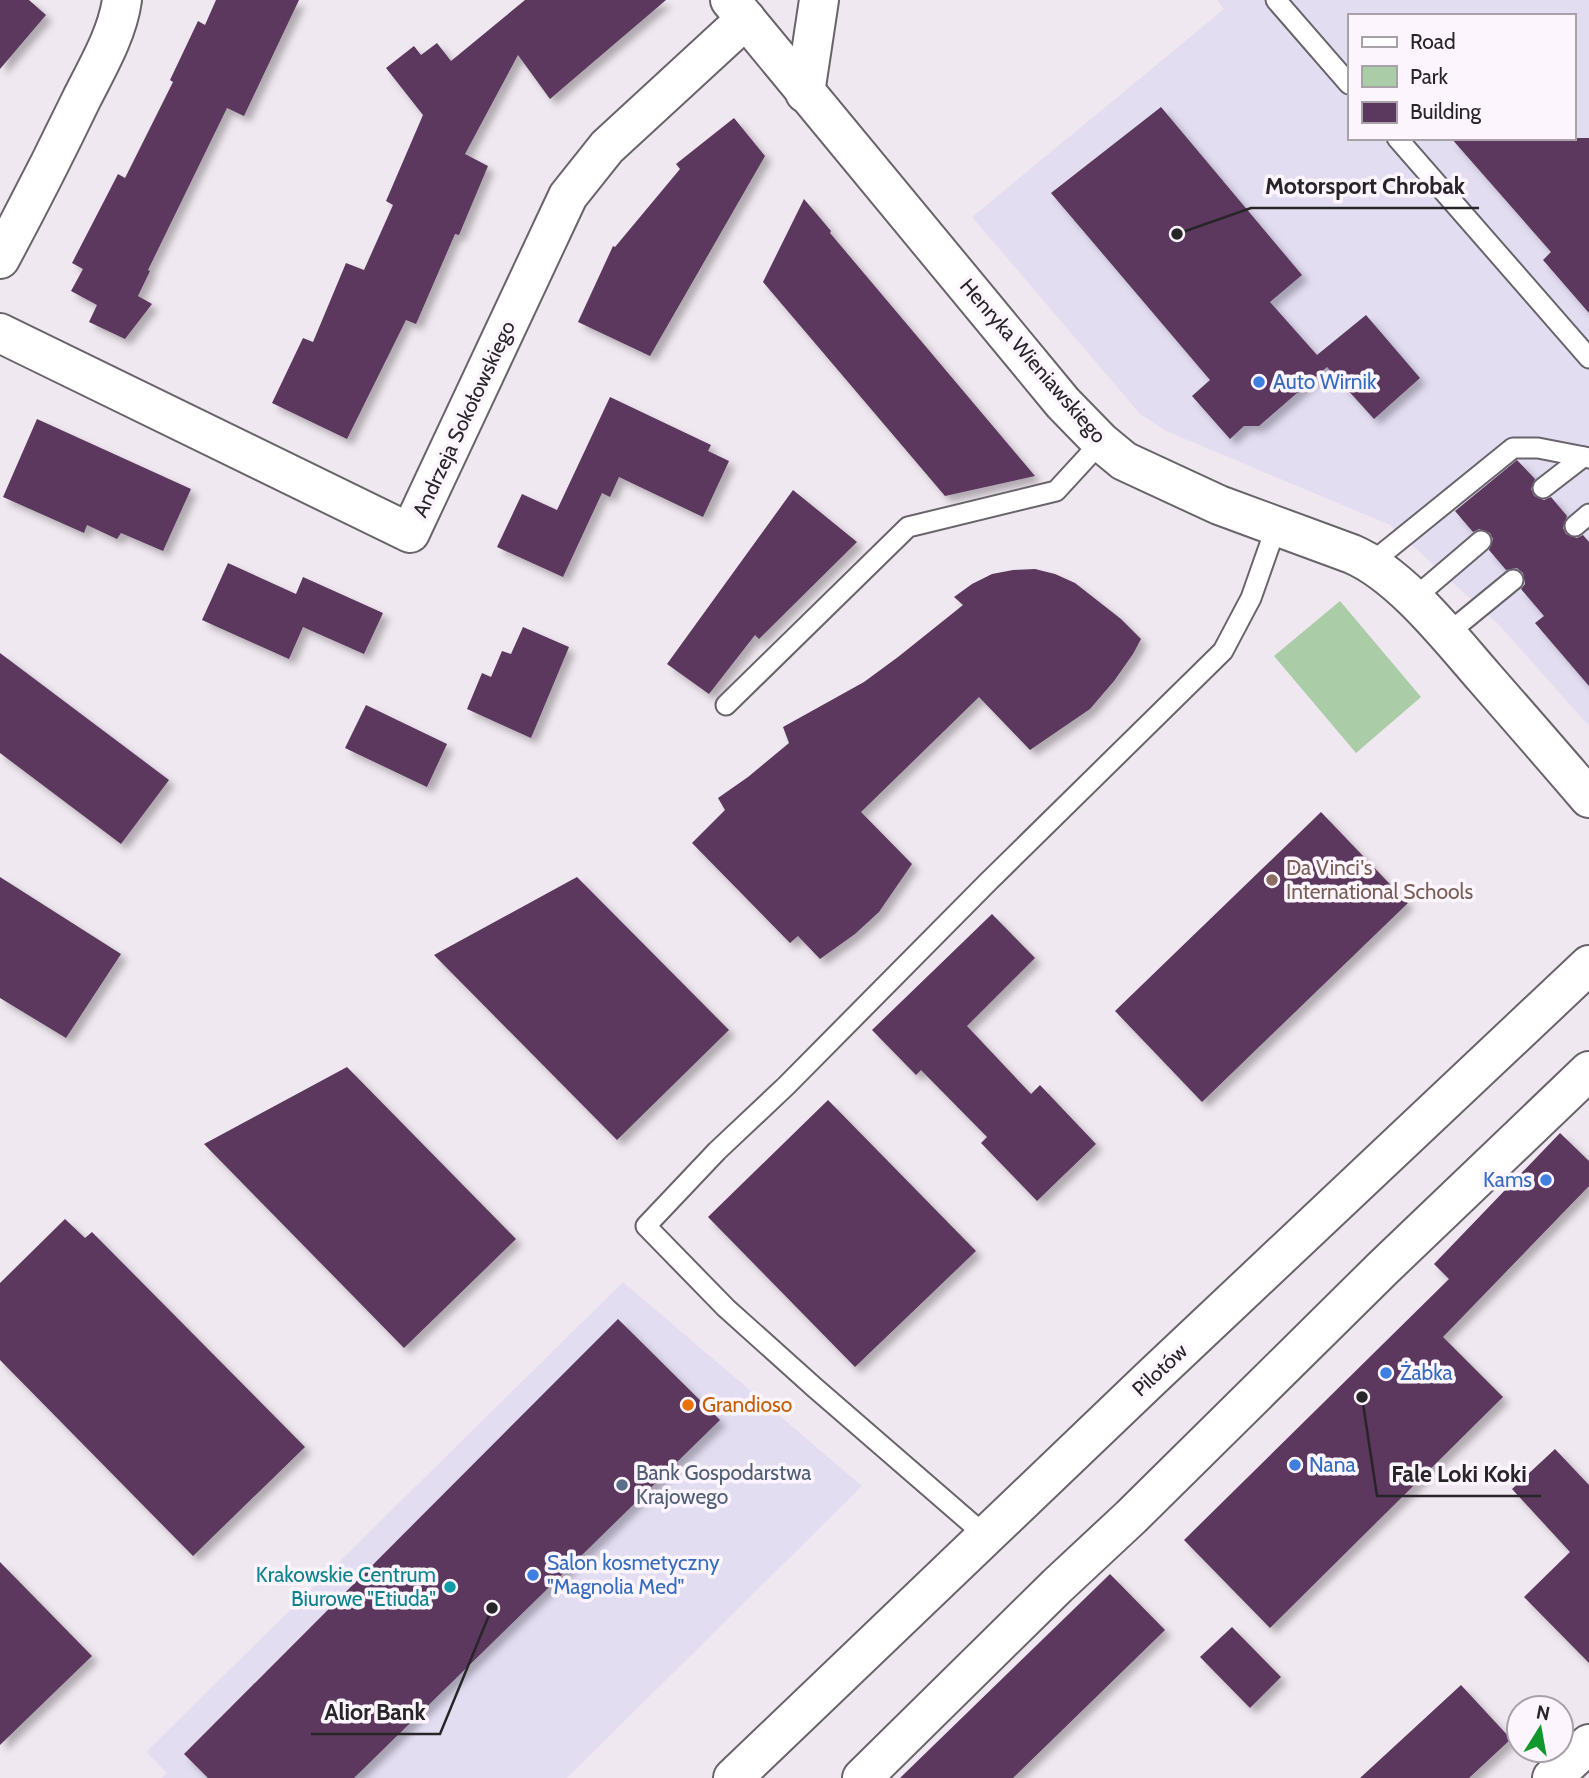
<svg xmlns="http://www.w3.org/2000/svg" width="1589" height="1778" viewBox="0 0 1589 1778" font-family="Cabin,sans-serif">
<defs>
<filter id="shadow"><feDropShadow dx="6" dy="6" stdDeviation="3.5" flood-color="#0004"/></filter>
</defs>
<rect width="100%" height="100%" fill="#f0e8f0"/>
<g fill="#e3ddf2" fill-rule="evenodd">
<path d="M1217 0H1589V726L1501 627 1390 525 1166 431 1140 414 972 217 1224 9ZM1349 16H1573V138H1349Z"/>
<polygon points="623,1282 862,1486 567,1778 162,1778 167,1773 146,1752"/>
</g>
<polygon fill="#aacca7" points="1340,601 1421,697 1356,753 1274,656"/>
<g fill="#5b385e" filter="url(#shadow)">
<polygon points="0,0 29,0 46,15 0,69"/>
<polygon points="216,0 299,0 244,116 227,108 148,270 150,271 138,296 152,304 125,339 89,322 97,305 71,291 83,269 72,263 118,174 125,178 173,82 170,80 198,21 205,25"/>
<polygon points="525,0 666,0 550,99 518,55 465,154 488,166 459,235 455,234 416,324 406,320 347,439 272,403 303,338 313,342 346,263 364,270 393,205 386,201 423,115 386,68 414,46 421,55 437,43 451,61"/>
<polygon points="1161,107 1302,275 1270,302 1317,355 1366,315 1420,378 1374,419 1327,367 1259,426 1244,426 1230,439 1192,396 1210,380 1051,193"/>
<polygon points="734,118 765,156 650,356 578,322 613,246 615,247 680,169 676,164"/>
<polygon points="1451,138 1589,138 1589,313 1543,260 1551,252"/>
<polygon points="804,199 831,231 830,233 1035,476 945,496 763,282"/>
<polygon points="610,397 711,445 708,451 729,461 703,517 619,477 610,497 602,493 563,577 497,547 522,494 557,510"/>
<polygon points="37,419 191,489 163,551 121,533 117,539 87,525 84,533 3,497"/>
<polygon points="1517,460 1535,479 1531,489 1534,496 1544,500 1551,497 1567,516 1563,528 1566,534 1577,538 1583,535 1589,542 1589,686 1535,623 1544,616 1521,589 1525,584 1523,573 1517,568 1506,570 1489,550 1493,539 1490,533 1479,529 1473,532 1455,511"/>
<polygon points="793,490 857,542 759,639 755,635 709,694 667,664"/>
<polygon points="228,563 296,594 303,577 383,613 364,654 303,627 289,659 202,620"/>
<polygon points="1035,569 1055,574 1075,583 1121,619 1141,639 1133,654 1114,681 1090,709 1030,750 979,697 861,812 912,864 879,912 855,934 820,959 798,936 790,943 692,843 725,810 718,798 748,777 789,743 783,727 864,682 898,657 963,605 954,597 972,584 992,574 1013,570"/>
<polygon points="523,627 569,647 531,738 467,709 482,673 491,677 502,651 511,654"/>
<polygon points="0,653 169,780 121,844 0,753"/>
<polygon points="366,705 447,744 427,787 345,748"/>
<polygon points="1321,812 1408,903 1202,1102 1115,1011"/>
<polygon points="0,877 121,954 66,1038 0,998"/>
<polygon points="577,877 729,1030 617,1140 434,955"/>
<polygon points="992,914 1035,958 967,1026 1031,1094 1040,1085 1096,1144 1037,1201 981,1143 987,1137 921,1070 916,1075 872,1030"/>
<polygon points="347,1067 516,1239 404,1348 204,1144"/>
<polygon points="828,1100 976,1251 855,1367 708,1217"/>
<polygon points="1560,1133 1589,1161 1589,1186 1443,1337 1503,1397 1270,1628 1184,1540 1449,1279 1434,1264"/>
<polygon points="65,1219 85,1238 92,1232 305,1447 193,1556 0,1360 0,1283"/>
<polygon points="618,1319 720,1420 354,1778 208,1778 184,1754"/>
<polygon points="1555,1449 1589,1485 1589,1663 1524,1597 1570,1552 1512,1489"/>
<polygon points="0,1562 92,1656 0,1745"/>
<polygon points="1110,1574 1165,1630 1013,1778 900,1778"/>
<polygon points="1232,1627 1281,1677 1250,1708 1200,1657"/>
<polygon points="1461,1685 1511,1739 1469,1778 1360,1778"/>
</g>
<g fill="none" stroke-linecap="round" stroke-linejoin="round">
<defs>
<g id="service">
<polyline points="1276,0 1349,84"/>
<polyline points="1397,138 1589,358"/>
<polyline points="1543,488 1583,457"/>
<polyline points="1575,526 1589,514"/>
<polyline points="1371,563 1513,448 1538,448 1589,458"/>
<polyline points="1413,599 1481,541"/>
<polyline points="1447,634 1513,580"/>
<polyline points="726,705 908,527 1056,491 1101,442"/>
<polyline points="986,1536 814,1387 726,1308 646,1226 717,1151 786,1086 988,882 1223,651 1251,598 1276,527"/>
</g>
<g id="minor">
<path d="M730 0 1063 403 1101 442 1124 461 1219 505 1352 554C1401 575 1449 637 1484 677 1519 717 1554 757 1589 798"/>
<polyline points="805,93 819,0"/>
<path d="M0 259C28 207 55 154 81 100 97 68 117 35 122 0"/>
<polyline points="0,333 410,533 568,196 607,147 746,19"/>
<polyline points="862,1778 1057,1586 1131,1517 1382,1269 1589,1071"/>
<polyline points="1552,1778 1589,1744"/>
</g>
<polyline id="tertiary" points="733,1778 1150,1379 1589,965"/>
</defs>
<use href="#service" stroke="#6a636b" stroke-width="23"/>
<use href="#minor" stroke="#6a636b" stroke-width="42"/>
<use href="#tertiary" stroke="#6a636b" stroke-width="42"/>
<use href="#service" stroke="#fff" stroke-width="19"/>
<use href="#minor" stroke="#fff" stroke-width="38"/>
<use href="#tertiary" stroke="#fff" stroke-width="38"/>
</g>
<g fill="#3f7fe0" stroke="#fdf5fe" stroke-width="2.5">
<circle cx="1259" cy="382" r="7"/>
<circle cx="1546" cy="1180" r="7"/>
<circle cx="1386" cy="1373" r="7"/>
<circle cx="1295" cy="1465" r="7"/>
<circle cx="533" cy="1575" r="7"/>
</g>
<circle fill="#8d6e63" stroke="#fdf5fe" stroke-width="2.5" cx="1272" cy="880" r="7"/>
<circle fill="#e8710a" stroke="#fdf5fe" stroke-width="2.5" cx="688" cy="1405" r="7"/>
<circle fill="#5c6f8a" stroke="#fdf5fe" stroke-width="2.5" cx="622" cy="1485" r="7"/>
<circle fill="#0f9aa8" stroke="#fdf5fe" stroke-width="2.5" cx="450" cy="1587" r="7"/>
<g text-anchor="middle" stroke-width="7" stroke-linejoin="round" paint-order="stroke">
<g font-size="21" fill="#282528" stroke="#fdf5fe">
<text transform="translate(1033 361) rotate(49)" y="7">Henryka Wieniawskiego</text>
<text transform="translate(464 419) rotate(-65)" y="7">Andrzeja Sokołowskiego</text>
<text transform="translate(1160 1370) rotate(-43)" y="7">Pilotów</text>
</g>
<g font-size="21" fill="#366cbe" stroke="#fdf5fe" text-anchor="start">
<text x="1273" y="389">Auto Wirnik</text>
<text x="1532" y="1187" text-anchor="end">Kams</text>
<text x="1400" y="1380">Żabka</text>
<text x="1309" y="1472">Nana</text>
<text x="547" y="1570">Salon kosmetyczny<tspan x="547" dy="24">"Magnolia Med"</tspan></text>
</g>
<g font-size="21" fill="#785e54" stroke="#fdf5fe" text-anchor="start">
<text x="1286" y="875">Da Vinci's<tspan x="1286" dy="24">International Schools</tspan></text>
</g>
<g font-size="21" fill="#c56008" stroke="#fdf5fe" text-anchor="start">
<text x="702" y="1412">Grandioso</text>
</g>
<g font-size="21" fill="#4e5e75" stroke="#fdf5fe" text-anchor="start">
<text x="636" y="1480">Bank Gospodarstwa<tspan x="636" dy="24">Krajowego</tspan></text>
</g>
<g font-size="21" fill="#0d838f" stroke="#fdf5fe" text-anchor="end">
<text x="436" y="1582">Krakowskie Centrum<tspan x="436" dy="24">Biurowe "Etiuda"</tspan></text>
</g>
</g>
<path fill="none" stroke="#282528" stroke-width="2.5" d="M1177 234L1251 208H1479M1362 1397L1377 1496H1541M492 1608L440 1734H311"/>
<g fill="#282528" stroke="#fdf5fe" stroke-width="2.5">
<circle cx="1177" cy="234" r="7"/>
<circle cx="1362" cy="1397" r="7"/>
<circle cx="492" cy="1608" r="7"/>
</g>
<g font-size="23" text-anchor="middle" font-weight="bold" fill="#282528" stroke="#fdf5fe" stroke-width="7" stroke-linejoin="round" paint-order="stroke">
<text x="1365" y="194">Motorsport Chrobak</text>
<text x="1459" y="1482">Fale Loki Koki</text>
<text x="375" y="1720">Alior Bank</text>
</g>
<rect x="1348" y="14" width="228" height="126" fill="#fdf5fe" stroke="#a8a2a8" stroke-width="2"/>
<rect x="1362" y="37" width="35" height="10" fill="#ffffff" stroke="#a8a2a8" stroke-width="2"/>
<text x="1410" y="49" font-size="21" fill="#282528">Road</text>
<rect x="1362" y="66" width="35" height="21" fill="#aacca7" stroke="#a8a2a8" stroke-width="2"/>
<text x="1410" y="84" font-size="21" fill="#282528">Park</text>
<rect x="1362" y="102" width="35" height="21" fill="#5b385e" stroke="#a8a2a8" stroke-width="2"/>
<text x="1410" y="119" font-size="21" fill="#282528">Building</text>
<g transform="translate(1540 1729) rotate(11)"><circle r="33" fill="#fdf5fe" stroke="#a8a2a8" stroke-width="2"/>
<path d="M0-5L12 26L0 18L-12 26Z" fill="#12972c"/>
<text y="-10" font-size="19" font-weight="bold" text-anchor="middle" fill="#282528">N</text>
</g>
</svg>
